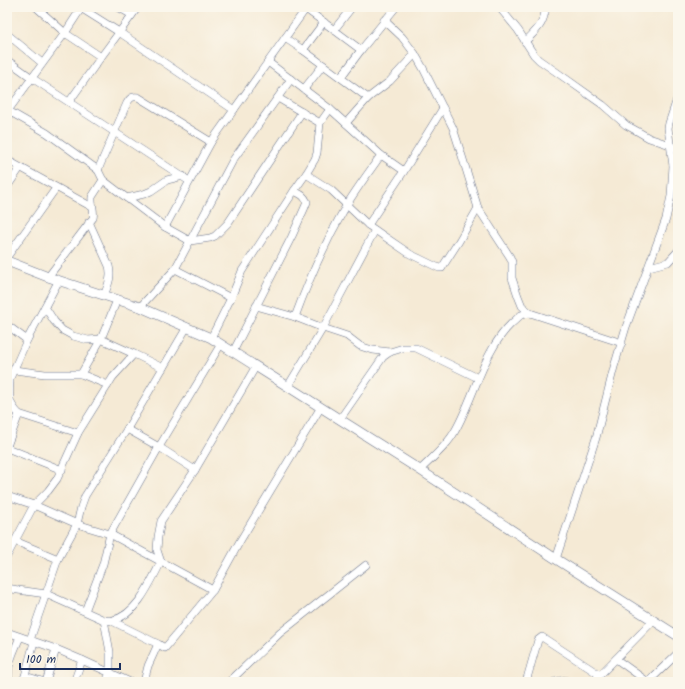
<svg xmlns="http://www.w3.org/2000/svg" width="685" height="689" viewBox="0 0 685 689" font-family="Kalam,sans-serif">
<rect width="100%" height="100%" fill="#fbf7ec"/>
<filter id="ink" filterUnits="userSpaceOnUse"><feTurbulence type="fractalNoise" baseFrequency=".025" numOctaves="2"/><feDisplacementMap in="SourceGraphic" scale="8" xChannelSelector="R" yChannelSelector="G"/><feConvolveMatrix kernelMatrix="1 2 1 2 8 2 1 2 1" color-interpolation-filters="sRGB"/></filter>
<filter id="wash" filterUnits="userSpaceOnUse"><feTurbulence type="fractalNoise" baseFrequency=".012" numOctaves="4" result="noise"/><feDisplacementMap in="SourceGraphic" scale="16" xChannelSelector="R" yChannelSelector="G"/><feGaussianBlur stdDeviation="0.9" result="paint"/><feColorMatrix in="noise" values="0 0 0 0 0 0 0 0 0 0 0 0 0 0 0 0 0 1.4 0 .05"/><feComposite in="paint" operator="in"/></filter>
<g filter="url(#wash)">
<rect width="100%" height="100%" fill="#f5ead5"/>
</g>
<g filter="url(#ink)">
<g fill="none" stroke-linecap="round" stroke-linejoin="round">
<defs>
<g id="minor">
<polyline points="36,7 65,33 101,57"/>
<polyline points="118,7 132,15"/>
<polyline points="499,7 518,30 534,55 539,60 555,71 603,105 626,125 637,131 649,138 670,145 678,150"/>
<polyline points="81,8 119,32 234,110"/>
<polyline points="306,9 361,50"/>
<polyline points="384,20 402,37 415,54 423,68 453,128 462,156 478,208 510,257 512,262 512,278 518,296 522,306 530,313"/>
<polyline points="334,30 352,7"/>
<polyline points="7,34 42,63"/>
<polyline points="285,38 303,50 368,98"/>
<path d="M525 42C538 28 543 26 546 7"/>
<polyline points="303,50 324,22"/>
<polyline points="7,60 32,78 189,181"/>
<polyline points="268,62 330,109 381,155 404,171"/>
<polyline points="341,77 361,50 396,7"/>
<polyline points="304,89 323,65"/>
<polyline points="278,98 320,123"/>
<polyline points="69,102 101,57 138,7"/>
<polyline points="7,110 47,133 98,170 103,180 165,227 190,241 210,238 215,236 228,223 302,112"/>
<polyline points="7,112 65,33 82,7"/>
<polyline points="346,123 368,98 390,81 415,54"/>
<polyline points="7,160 92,207"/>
<path d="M98 170 127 103C130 98 132 96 138 97L211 142"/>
<polyline points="306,174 331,190 368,225 375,230 410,254 439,268 442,268 443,266 459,241 478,208"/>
<polyline points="7,187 20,168"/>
<polyline points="127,198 144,194 151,191 167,180 183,176"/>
<path d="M89 222 109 266C112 277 108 285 104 296"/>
<polyline points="368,225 404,171 443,108"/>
<polyline points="165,227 211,142 307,7"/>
<polyline points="7,257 56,188"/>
<polyline points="649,267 668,262 678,251"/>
<polyline points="175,269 231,298"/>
<path d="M48 277 93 218C95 211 91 204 92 197L103 180"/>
<polyline points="117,300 101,339 134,354"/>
<polyline points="256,306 295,317 323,328 347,336 360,346 366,348 373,350 390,352"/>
<polyline points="45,307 54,321 62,330 73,336 88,340 101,339 81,374 108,385"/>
<polyline points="140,307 175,269 233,160 291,79"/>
<path d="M295 317C309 279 326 241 346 206 357 188 369 172 381 155"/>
<polyline points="7,325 27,340 59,280"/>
<polyline points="211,338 231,298 242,271 294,191 306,174 315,159 317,153 320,123 330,109"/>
<path d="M233 352 292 236 305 207 307 202C304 195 300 194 294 191"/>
<polyline points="14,370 45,374 81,374"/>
<path d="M10 381C9 396 8 403 19 414"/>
<polyline points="7,385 27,340"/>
<polyline points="288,386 323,328 375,230"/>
<polyline points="340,419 383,357 390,352 403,348 416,348 478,378"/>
<polyline points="127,429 159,447 195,470"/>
<polyline points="7,446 19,414 78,433"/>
<polyline points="7,448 62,470"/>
<path d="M420 470C432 458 447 446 455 431 474 398 484 349 512 323 515 321 518 317 521 315 524 314 527 314 530 313L622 343"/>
<polyline points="7,496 34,505 48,491 57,479 78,433 113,377 134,354 163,368"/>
<polyline points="15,541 58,559"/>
<polyline points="7,556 34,505 77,524 110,534 213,590"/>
<polyline points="556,559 596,438 614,367 626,327 666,219 671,196 673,166 668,128 669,123 678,96"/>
<polyline points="161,562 157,550 158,537 161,521 195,470 256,366"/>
<path d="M7 588 18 590 46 594 104 620C107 620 110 621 113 620 137 615 151 581 161 562"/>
<polyline points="85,611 103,564 110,534 159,447 221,344"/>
<polyline points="104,620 110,652 110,673 106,682"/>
<polyline points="112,621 158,644"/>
<polyline points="7,632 56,649 82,660 130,682"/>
<polyline points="30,640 58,559 77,524 81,507 85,496 127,429 187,327"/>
<polyline points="616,659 648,682"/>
<polyline points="25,676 45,682"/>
<path d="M9 682C6 666 14 651 20 637"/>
<polyline points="22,682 25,676 34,642"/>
<polyline points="46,682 56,649"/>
<polyline points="74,682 82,660"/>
<polyline points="144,682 148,666 158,644 165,648 213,590 240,541 321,407"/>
<polyline points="229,682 280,633 366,565"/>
<polyline points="526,682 538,640 542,637 600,675"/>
<path d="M555 682C560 681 565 679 570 682"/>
<polyline points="593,682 653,621"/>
<polyline points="648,682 678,653"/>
</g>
<polyline id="tertiary" points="7,261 48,277 140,307 211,338 420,470 556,559 678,636"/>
</defs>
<use href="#minor" stroke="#677088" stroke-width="8"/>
<use href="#tertiary" stroke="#677088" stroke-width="10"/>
<use href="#minor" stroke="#fff" stroke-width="7"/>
<use href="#tertiary" stroke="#fff" stroke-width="9"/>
</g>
</g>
<rect width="685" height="689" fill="none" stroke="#fbf7ec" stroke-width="24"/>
<path d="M20 663v6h100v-6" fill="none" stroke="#1b2f5e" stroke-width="2"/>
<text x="26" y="663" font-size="12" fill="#1b2f5e" stroke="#fbf7ec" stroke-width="3" paint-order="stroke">100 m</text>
</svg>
